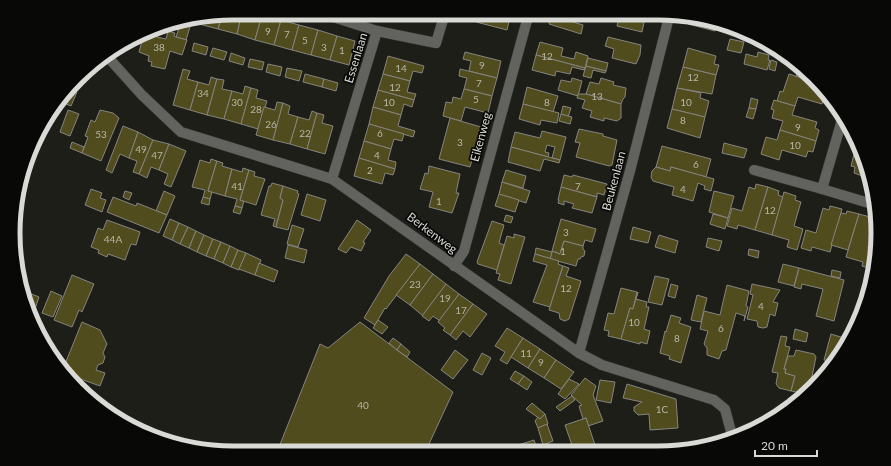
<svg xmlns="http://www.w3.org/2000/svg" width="891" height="466" viewBox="0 0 891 466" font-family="Lato,sans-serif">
<rect width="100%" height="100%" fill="#1e1e19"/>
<g fill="#514c1e" stroke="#85847f">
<polygon points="233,13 242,13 237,34 218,29 222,15"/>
<polygon points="242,13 262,15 255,40 237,34"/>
<polygon points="467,13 511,13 507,30 476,22 478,16"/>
<polygon points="551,13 575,13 573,22 583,25 581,34 549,24"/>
<polygon points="618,13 646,13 642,32 617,26 620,14"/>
<polygon points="222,15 218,29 199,24 201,18"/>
<polygon points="262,15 281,20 274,45 255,40"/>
<polygon points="686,17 717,25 715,31 688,24 688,22 685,22"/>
<polygon points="192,20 186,40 176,37 181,22"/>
<polygon points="281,20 299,25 292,50 274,45"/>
<polygon points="299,25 318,30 311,55 292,50"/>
<polygon points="157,27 160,28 157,37 166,39 168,31 175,33 174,36 176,37 187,40 182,55 170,51 165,69 151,66 152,62 148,61 149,56 139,52 144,34"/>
<polygon points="318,30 337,36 330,60 311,55"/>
<polygon points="337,36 355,41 349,65 330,60"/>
<polygon points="608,37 641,45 640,55 636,64 612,58 614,49 605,46"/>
<polygon points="730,39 744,42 741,53 727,50"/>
<polygon points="540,42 563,48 561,56 574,59 576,52 588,56 585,68 536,55"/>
<polygon points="194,43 208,47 206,55 192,51"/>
<polygon points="213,48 227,52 224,60 210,56"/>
<polygon points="688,48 716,56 714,64 719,65 716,75 683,67"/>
<polygon points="465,52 501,61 497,78 469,71 471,61 463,59"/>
<polygon points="758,52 769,55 768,60 770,60 767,70 744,64 746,54 757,57"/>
<polygon points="231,53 245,58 243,65 229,61"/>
<polygon points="536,55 585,68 584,70 572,67 570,74 556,71 555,76 532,70"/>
<polygon points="388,56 424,66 422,73 413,71 410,81 383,74"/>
<polygon points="588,58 608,63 606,71 586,66"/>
<polygon points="250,59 264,62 262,70 248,67"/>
<polygon points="771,60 777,62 775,71 769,69"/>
<polygon points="268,64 282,67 280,76 266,72"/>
<polygon points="586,66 606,71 605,73 593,70 591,78 583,76"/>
<polygon points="683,67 716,75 712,94 677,88"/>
<polygon points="287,68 302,71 299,81 285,77"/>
<polygon points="183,69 190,71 187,79 198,82 190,110 173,105"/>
<polygon points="460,69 497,78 492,96 464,89 467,78 459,76"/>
<polygon points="798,69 817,83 796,77"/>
<polygon points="305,74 324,79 322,87 303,82"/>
<polygon points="383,74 410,81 407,92 416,94 414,100 378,90"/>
<polygon points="789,74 817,83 824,88 828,99 824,98 822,104 798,97 795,106 777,101 780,91 783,92"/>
<polygon points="211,77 217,79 207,115 190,110 198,82 209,85"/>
<polygon points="572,78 582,81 578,96 558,90 561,80 571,82"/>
<polygon points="601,78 614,82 613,85 626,88 625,97 623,99 621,104 586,94 590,82 599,84"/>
<polygon points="217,79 224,80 222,89 232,91 224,119 207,115"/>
<polygon points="324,79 338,83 336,91 322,87"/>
<polygon points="78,81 74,91 77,92 71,106 59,101"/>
<polygon points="245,86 251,88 241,124 224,119 232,91 243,94"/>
<polygon points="527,87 558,96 553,112 523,104"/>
<polygon points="251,88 258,90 256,98 267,101 258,129 241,124"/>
<polygon points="677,88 701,93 700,98 709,101 705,117 672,109"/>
<polygon points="464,89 492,96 488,113 465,107 461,121 443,116 446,102 452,103 453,97 461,99"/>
<polygon points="378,90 414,100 412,107 404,104 401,115 373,107"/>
<polygon points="578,94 586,94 621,104 621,118 617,121 604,118 604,121 590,117 592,111 582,108 585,100 577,98"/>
<polygon points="751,98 758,100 756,109 749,108"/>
<polygon points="774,100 795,106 792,115 817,122 815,128 819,130 816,141 780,130 783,121 772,118 774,110 771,109"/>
<polygon points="277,102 283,103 273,140 256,135 264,107 275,110"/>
<polygon points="283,103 290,106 288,114 298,117 290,144 273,140"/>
<polygon points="523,104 559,113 557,123 541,120 540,125 519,119"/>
<polygon points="563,106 571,108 568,117 561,114"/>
<polygon points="373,107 401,115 398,126 415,131 413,137 369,124"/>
<polygon points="749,108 756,109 753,119 746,117"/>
<polygon points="672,109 705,117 700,138 667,128"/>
<polygon points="68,110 79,114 70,136 60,132"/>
<polygon points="100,110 113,113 119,118 101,161 82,153 88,137 85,136 91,120 95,122"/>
<polygon points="312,111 317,113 307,149 290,144 298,117 309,120"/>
<polygon points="317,113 324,115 322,123 333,126 325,154 307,149"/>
<polygon points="561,114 572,117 570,124 559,121"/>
<polygon points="450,118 481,127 470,167 439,159"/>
<polygon points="369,124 404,134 402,141 394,139 391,149 364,141"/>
<polygon points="123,126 138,132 129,158 120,154 112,173 106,170"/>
<polygon points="579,129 603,134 603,136 617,140 612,165 609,166 576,157 580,143 575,142"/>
<polygon points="780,130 816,141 813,152 808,151 806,157 782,150 779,160 761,154 766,137 777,140"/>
<polygon points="542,131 566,137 560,160 552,158 555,147 547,145 545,152 549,153 548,157 511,147 515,132 540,138"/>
<polygon points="138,132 153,140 139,174 133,172 137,161 129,158"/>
<polygon points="153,140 169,144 159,170 151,167 147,178 139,174"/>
<polygon points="364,141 391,149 388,160 396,162 395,169 359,158"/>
<polygon points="72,142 84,147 82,153 70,148"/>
<polygon points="724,143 747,149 744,158 722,153"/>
<polygon points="169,144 186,151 171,187 164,184 168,174 159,170"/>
<polygon points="662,146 711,159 706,177 671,167 670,171 656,167"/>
<polygon points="857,146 863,157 854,154"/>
<polygon points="511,147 560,160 559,163 544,159 540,171 508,162"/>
<polygon points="854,154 863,157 866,163 868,178 854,173 855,167 851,166"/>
<polygon points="359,158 395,169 393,175 385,173 382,184 354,176"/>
<polygon points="211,159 217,161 208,191 212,192 210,199 203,197 205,190 192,187 200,160 210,163"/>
<polygon points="217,161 223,163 222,166 232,169 225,196 208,191"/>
<polygon points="429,166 460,174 456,193 459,193 452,213 429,207 433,192 420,189 425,173 428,174"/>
<polygon points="656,167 670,171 671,167 714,179 711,191 704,189 705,186 698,183 693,201 672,195 674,187 653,181 651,177 652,171"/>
<polygon points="243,168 249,170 240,200 244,201 242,208 235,206 237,199 225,196 232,169 242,172"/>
<polygon points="249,170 255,172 254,176 265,179 256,205 240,200"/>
<polygon points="506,170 526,176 523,188 502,182"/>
<polygon points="564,175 572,177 573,175 607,184 604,195 597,193 597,197 561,187"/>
<polygon points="502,182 530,191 526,203 499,194"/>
<polygon points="272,183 283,186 280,198 283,200 276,227 273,226 275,219 261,215 269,186 271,186"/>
<polygon points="756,184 768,187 755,230 738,225 737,229 727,226 732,208 742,211 749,187 755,189"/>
<polygon points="283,186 298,191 297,193 299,194 288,230 276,227 283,200 280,198"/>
<polygon points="561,187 597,197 592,213 572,208 574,204 564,201 564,205 558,203 559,200 558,200"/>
<polygon points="768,187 779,191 778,195 783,197 772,235 755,230"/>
<polygon points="91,189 102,193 100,198 106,200 102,212 85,205"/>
<polygon points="125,191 132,193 129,200 123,197"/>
<polygon points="164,191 175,196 167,215 156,211"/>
<polygon points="714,191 734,196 728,218 709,212"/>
<polygon points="784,192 796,196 795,200 801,202 794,226 803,229 797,250 787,247 789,240 772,235"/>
<polygon points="307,194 326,200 320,221 301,215"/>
<polygon points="499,194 519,200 515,212 495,206"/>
<polygon points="113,197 136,206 137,203 167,215 159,233 107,212"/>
<polygon points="203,197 210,199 209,205 201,203"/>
<polygon points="235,206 242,208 240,214 233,212"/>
<polygon points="830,206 842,209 830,252 812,247 811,251 801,248 806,230 816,233 823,208 829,210"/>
<polygon points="847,211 859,214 848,250 831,245 841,213 846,214"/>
<polygon points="713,214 728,218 725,229 710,224"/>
<polygon points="859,214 870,217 869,222 874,223 868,248 877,251 872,269 862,266 863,262 846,257"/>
<polygon points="506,215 513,217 511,223 504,221"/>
<polygon points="170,219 179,223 172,240 163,236"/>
<polygon points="561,219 596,229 592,242 585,240 583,246 564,241 560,254 552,251"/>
<polygon points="107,220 140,232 136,245 131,244 125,260 108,254 107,257 98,253 99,250 91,247 98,228 103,230"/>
<polygon points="357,220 371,230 363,242 365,243 361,251 351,247 346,253 338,249"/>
<polygon points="492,221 504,225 499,243 504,245 497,270 478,264 477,262"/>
<polygon points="179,223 188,227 180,244 172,240"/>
<polygon points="292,225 304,229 298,247 287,244"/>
<polygon points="188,227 196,231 189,248 180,244"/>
<polygon points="633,227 651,232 648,243 630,239"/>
<polygon points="196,231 204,235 197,252 189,248"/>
<polygon points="514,234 525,237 511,284 498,280 500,274 496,273 507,236 514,238"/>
<polygon points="204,235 213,239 206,256 197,252"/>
<polygon points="659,235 678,241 675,253 655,247"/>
<polygon points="708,238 722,241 719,251 706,247"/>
<polygon points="213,239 221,242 214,259 206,256"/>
<polygon points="564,241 583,246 583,249 585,251 584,256 581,257 580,259 578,259 576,266 550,259 552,251 560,254"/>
<polygon points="221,242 230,246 223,263 214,259"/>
<polygon points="288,245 307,250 304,263 285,258"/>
<polygon points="230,246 238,250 231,267 223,263"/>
<polygon points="536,248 552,252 550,259 535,254"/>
<polygon points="749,249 759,251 758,258 748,255"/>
<polygon points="238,250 246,253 239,270 231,267"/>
<polygon points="246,253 261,260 255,275 239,269"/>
<polygon points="406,254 420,264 386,309 385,308 375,325 364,318 389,276"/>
<polygon points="535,254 559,261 558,264 563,266 550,307 533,302 547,265 533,261"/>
<polygon points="259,263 278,271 274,282 255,275"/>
<polygon points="420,264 433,274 410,305 396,295"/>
<polygon points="783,264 799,268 794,286 778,282"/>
<polygon points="563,266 569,268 566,276 581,281 569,319 565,321 560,319 559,313 549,310"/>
<polygon points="799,268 844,280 834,321 816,316 823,289 802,284 801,289 794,287"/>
<polygon points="832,270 841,272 840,278 831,276"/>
<polygon points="433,274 446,284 423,316 410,305"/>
<polygon points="72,275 94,284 82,312 79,310 72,327 54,320"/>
<polygon points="655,276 669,279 662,305 648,302"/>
<polygon points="446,284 459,294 440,321 433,316 429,321 422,316"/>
<polygon points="671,284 678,286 675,298 668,296"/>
<polygon points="752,284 780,290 774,300 773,302 778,303 775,316 770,314 767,327 763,328 758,327 757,321 747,319 753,295 750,294"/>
<polygon points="727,285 749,291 746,306 748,307 744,321 745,316 736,313 726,350 722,351 719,359 707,355 707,348 704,344 708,331 700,329 704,311 720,315"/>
<polygon points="621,288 637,292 633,309 630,308 621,339 608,336 609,331 604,330 608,313 614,314"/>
<polygon points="51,291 62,296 53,317 42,313"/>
<polygon points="638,292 636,299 647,302 646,307 649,307 644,329 650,331 647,344 640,342 640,344 621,339 630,308 633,309"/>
<polygon points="29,293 39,297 32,318 26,300"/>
<polygon points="459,294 473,304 450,335 443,330 445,328 438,322"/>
<polygon points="697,295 707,298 701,322 691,320"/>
<polygon points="473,304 487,314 470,337 463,331 456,340 450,335"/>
<polygon points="671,315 681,318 679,323 691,327 681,363 669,359 670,356 660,353 665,331 666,332"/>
<polygon points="378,320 388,327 382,334 373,328"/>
<polygon points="82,322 100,330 107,344 103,353 105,357 103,363 98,365 96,370 105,373 100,386 67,374 63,369"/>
<polygon points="360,322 453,392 429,444 441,450 439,452 277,452 320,344 328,348"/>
<polygon points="507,328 523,338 507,364 500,360 505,352 495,346"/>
<polygon points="795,329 808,333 806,342 793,339"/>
<polygon points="831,334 847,339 845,345 834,362 824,360"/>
<polygon points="781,336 787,337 785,346 790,347 784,369 786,369 785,373 795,376 791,391 779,388 776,384 778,373 772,372"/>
<polygon points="393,338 401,344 397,350 389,343"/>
<polygon points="523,338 540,349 528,368 511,357"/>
<polygon points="401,344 410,352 407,357 397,350"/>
<polygon points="540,349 556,360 544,378 528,368"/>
<polygon points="455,350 468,360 453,379 441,370"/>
<polygon points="796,350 814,354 816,357 809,391 805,394 791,391 795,376 785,373 786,369 784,369 788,356 794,356"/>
<polygon points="482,353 491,358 482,375 473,370"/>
<polygon points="556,360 574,372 561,389 544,378"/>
<polygon points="515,371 524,376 518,384 510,379"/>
<polygon points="524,376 532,382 527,390 518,384"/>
<polygon points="585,378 596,386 593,395 603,421 588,426 586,418 583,419 579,406 582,405 571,395"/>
<polygon points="569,379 579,384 565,399 558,394"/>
<polygon points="600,380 615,382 611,403 596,400"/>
<polygon points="627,384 676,399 678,428 650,430 649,414 638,415 634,411 634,407 642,402 623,398"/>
<polygon points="572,396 575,400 560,411 556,407"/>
<polygon points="532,403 545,414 540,419 526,409"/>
<polygon points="545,414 548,424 538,428 535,421 538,417 540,419"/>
<polygon points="586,418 597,451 574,451 565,425"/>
<polygon points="547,424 553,441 543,445 538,428"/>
<polygon points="534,440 538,452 513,452 512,447"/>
<polygon points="480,448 481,452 471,452 471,451"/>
</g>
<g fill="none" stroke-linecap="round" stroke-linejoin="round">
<defs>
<g id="minor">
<polyline points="321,13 377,31"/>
<polyline points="106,55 141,94 181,132 332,179 579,353 602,365 714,400 725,409 733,439"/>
<polyline points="842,120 822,189 872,204"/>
<polyline points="754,170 822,189"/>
<polyline points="332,179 377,31 436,43 445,13"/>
<polyline points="454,266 464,251 529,13"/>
<polyline points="579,353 630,171 670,13"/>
</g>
</defs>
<use href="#minor" stroke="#383833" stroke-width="11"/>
<use href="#minor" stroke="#62625f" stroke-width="10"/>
</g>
<g text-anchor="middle" stroke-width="3.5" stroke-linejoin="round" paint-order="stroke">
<g font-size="10" fill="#b7b6a8">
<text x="268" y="35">9</text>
<text x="287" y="38">7</text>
<text x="305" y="44">5</text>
<text x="159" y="51">38</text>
<text x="324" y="51">3</text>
<text x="342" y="54">1</text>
<text x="547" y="60">12</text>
<text x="482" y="69">9</text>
<text x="401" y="72">14</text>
<text x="693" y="81">12</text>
<text x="479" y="87">7</text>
<text x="395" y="91">12</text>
<text x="203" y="97">34</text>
<text x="597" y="100">13</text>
<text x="476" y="103">5</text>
<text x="237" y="106">30</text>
<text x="389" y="106">10</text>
<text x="547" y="106">8</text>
<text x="686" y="106">10</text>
<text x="256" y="113">28</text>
<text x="683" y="124">8</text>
<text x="271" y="128">26</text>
<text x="798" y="131">9</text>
<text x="305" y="137">22</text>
<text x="380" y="137">6</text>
<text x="101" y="138">53</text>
<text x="460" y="146">3</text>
<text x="795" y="149">10</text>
<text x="141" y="153">49</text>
<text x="157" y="159">47</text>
<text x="377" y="159">4</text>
<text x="696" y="168">6</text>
<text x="370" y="174">2</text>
<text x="237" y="190">41</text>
<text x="578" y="190">7</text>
<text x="683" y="193">4</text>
<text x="439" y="205">1</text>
<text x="770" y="214">12</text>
<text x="566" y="236">3</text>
<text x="113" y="243">44A</text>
<text x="563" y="255">1</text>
<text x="415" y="288">23</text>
<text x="566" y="292">12</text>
<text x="445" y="302">19</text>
<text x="761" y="310">4</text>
<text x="461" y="314">17</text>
<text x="634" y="326">10</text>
<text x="721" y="332">6</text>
<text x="677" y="342">8</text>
<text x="526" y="357">11</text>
<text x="541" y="366">9</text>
<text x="363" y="409">40</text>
<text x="662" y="413">1C</text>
</g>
<g font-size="12" fill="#d9d9d6" stroke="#080806">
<text transform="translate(356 58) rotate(-73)" y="4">Essenlaan</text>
<text transform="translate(481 137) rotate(-75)" y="4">Eikenweg</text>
<text transform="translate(614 181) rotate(-75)" y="4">Beukenlaan</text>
<text transform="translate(432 233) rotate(37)" y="4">Berkenweg</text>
</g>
</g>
<path d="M0 0H891V466H0ZM233 20H658A213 213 0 0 1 871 233V233A213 213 0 0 1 658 446H233A213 213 0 0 1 20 233V233A213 213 0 0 1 233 20Z" fill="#080806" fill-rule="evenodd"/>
<path fill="none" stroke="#d9d9d6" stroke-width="5" d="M233 20H658A213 213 0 0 1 871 233V233A213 213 0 0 1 658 446H233A213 213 0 0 1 20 233V233A213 213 0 0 1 233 20Z"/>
<path d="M755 450v6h62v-6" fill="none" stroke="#d9d9d6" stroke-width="2"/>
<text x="761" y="450" font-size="12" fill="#d9d9d6" stroke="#080806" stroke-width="3" paint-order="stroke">20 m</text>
</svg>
